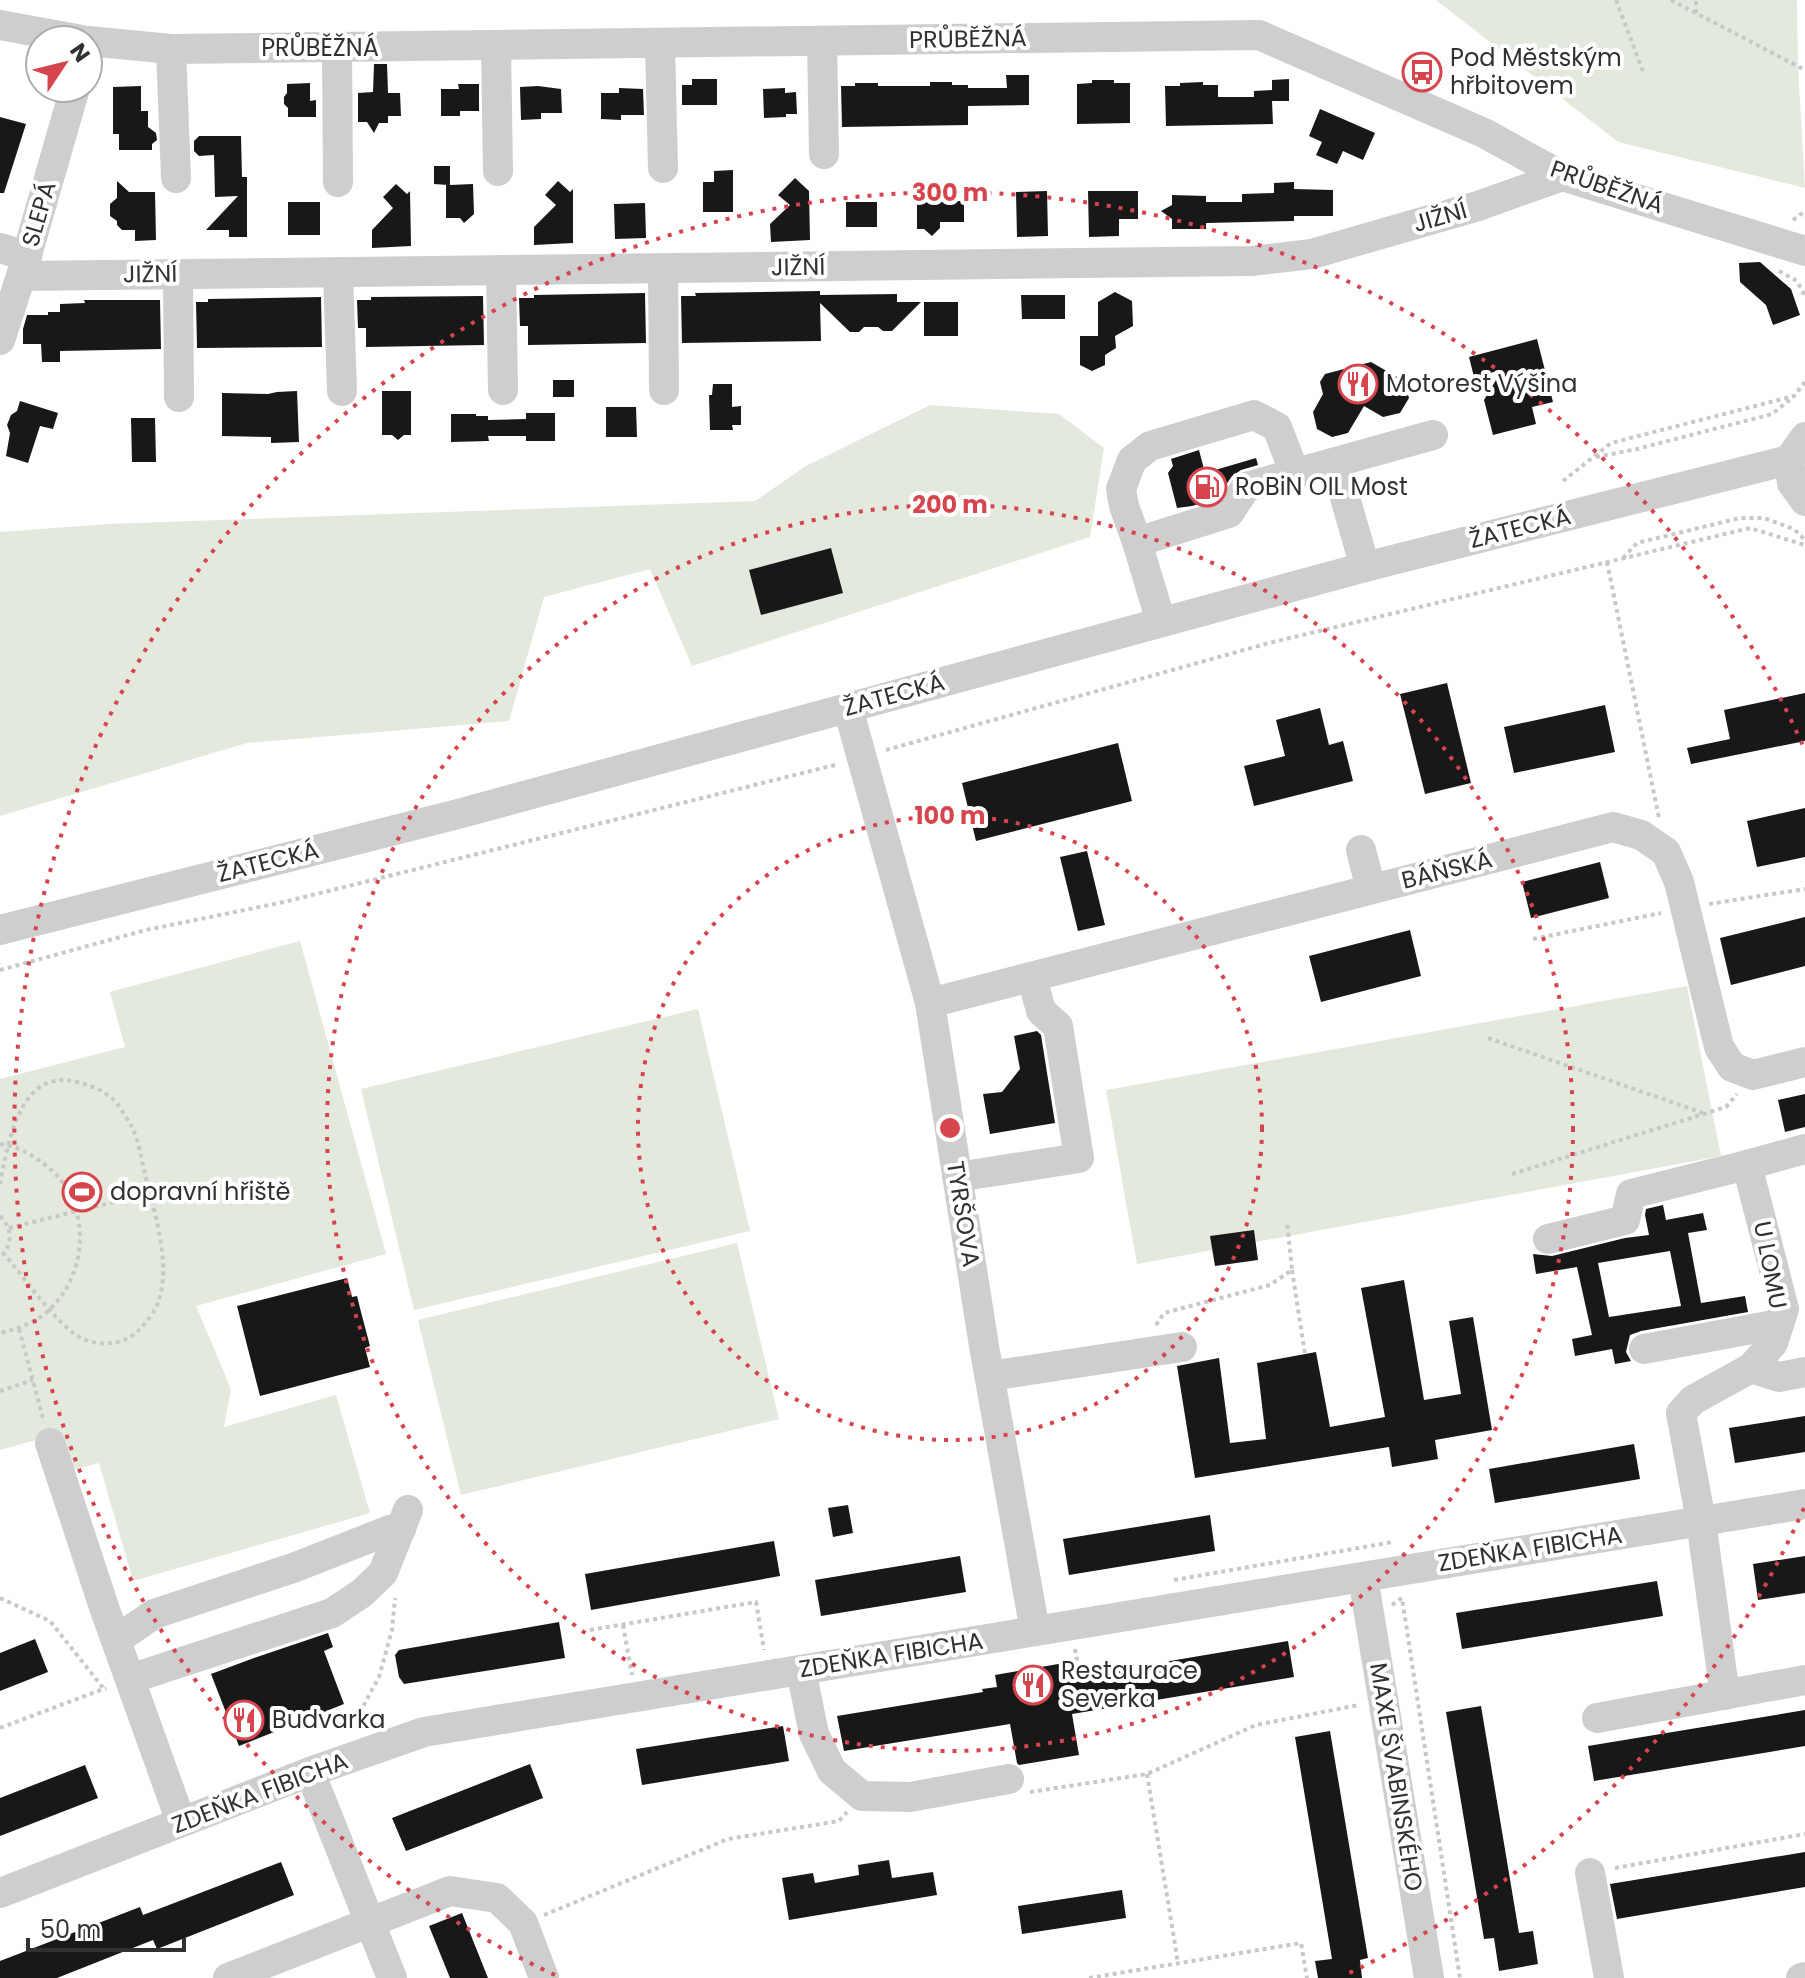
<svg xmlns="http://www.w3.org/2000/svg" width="1805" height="1978" viewBox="0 0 1805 1978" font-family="Poppins,sans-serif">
<rect width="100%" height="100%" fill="#fff"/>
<g fill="#e4e9de">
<polygon points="1436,0 1797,0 1798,67 1805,188 1618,142"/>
<polygon points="930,405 1059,414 1104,448 1090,537 692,666 650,569 544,597 509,721 247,743 0,816 0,532 108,524 755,501 806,466"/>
<polygon points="300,941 386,1254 196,1306 231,1389 224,1427 336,1395 370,1513 133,1581 99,1463 65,1472 54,1435 0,1450 0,1079 125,1047 110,992"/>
<polygon points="1687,986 1721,1156 1137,1264 1106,1090"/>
<polygon points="698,1009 750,1231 414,1310 361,1089"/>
<polygon points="737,1243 779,1419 461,1495 418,1320"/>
</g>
<g fill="#181818" fill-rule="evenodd">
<polygon points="374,64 387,64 388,93 400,93 401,116 388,116 388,123 379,123 374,133 367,122 358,122 358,93 373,92"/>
<polygon points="1006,75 1029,75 1029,105 968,106 968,125 842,127 841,86 855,86 855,83 878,83 878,86 930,86 930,82 952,82 952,85 968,85 968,88 1007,88"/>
<polygon points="692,79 717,79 717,105 682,105 682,85 692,85"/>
<polygon points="1289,79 1289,101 1272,101 1273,124 1166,126 1165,86 1180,86 1180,83 1203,82 1203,85 1218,85 1218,97 1254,97 1254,91 1272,90 1272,80"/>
<polygon points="1092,80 1114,80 1114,83 1130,83 1130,123 1077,124 1077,84 1092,83"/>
<polygon points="310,83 310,101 316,100 316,117 288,117 288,108 284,104 284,97 287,93 287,84"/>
<polygon points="458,84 479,84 479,111 460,111 460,116 441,116 441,89 459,89"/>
<polygon points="141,86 141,111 148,111 148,127 156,133 157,140 152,144 152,150 119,150 119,134 113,134 113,87"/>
<polygon points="538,86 561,89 562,113 541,113 541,119 521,120 520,87"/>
<polygon points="619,88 643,89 644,115 621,115 621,120 601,119 601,93 619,93"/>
<polygon points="785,88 785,93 796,92 797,114 786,114 786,117 764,118 763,89"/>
<polygon points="1320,109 1375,133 1363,160 1343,151 1337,164 1316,155 1322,142 1309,136"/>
<polygon points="0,117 26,124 4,193 0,193"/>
<polygon points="199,136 241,136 242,177 247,177 247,237 229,237 229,230 206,230 238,196 215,197 214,155 199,156 194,151 194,141"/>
<polygon points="434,166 450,166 450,185 473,184 474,214 464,223 460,218 446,218 446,185 448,185 434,184"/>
<polygon points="733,170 733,212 703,212 703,182 714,182 714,171"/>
<polygon points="795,178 809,191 810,240 771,242 770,224 790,205 778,195"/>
<polygon points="117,181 129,192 155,192 156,240 135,241 135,230 122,230 117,225 117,221 110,216 110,204 117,198"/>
<polygon points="558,181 570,192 573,189 573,243 534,245 534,227 556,205 545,195"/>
<polygon points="1294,182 1294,189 1333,190 1333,216 1294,216 1294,221 1206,223 1206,229 1172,229 1172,219 1161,211 1172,205 1172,195 1206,196 1206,202 1242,202 1242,194 1274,193 1274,183"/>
<polygon points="396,184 407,194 410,191 411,246 372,248 372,230 393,208 383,197"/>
<polygon points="931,188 939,196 939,201 964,201 964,222 940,222 940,228 932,236 924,229 917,229 917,196 924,195"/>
<polygon points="1047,191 1048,236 1017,237 1016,192"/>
<polygon points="1088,191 1138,191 1138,219 1119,219 1119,236 1089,237"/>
<rect x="288" y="202" width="32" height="33"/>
<rect x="846" y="202" width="31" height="25"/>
<polygon points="645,203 646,238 615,239 614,204"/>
<polygon points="1760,262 1791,289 1800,315 1773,325 1766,305 1740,282 1739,263"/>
<polygon points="820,291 820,295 897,294 897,302 921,302 892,331 883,331 878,327 864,327 859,332 850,332 820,303 821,341 682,343 681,296 696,296 695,293"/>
<polygon points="1115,292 1132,301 1133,326 1115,336 1116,348 1105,355 1105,365 1092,371 1080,365 1080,336 1098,336 1098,302"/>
<polygon points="645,293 646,343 528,345 528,326 520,326 519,298 534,298 534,295"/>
<polygon points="1021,295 1065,295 1065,319 1022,319"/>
<polygon points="483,296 484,345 366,347 366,328 358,328 357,300 371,300 371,297"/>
<polygon points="321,297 322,347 197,348 196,302 208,302 208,299"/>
<polygon points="84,300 160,300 161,349 60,351 60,362 42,362 41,344 23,344 23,329 27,315 48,315 48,312 60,312 60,304 85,303"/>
<rect x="924" y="302" width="34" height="34"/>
<polygon points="1537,339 1553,402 1532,407 1536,424 1493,435 1484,400 1502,370 1474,377 1469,357"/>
<polygon points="1371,362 1404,381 1409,398 1400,413 1383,417 1364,406 1348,433 1332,437 1317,429 1313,412 1323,394 1320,382 1325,374"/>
<rect x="553" y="380" width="21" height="17"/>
<polygon points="713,384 732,384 732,407 741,406 741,425 732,425 733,430 710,430 709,395 712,395"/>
<polygon points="297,391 299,442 271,443 271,437 222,436 222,393 268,394 277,392"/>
<polygon points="382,391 411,391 411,435 404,435 398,440 392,435 382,435"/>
<polygon points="20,401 58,413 53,429 40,426 28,463 6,456 10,433 7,425 11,415 17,411"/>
<polygon points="606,407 636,407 637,437 606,437"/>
<polygon points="526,413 555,413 555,441 526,441 526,436 488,436 489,441 451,442 451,414 476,414 476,416 488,416 488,420 526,419"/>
<polygon points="131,418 155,418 156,462 132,462"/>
<polygon points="1199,450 1205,473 1256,458 1258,465 1241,470 1232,476 1217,498 1192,506 1177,508 1168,473 1173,466 1171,459"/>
<polygon points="831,548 843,593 761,615 749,570"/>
<polygon points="1447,683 1471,783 1425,794 1400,694"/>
<polygon points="1805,693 1805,741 1691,764 1687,748 1730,739 1724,710"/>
<polygon points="1605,705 1615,752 1514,773 1504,727"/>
<polygon points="1320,708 1329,745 1343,741 1353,781 1254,806 1244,766 1285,756 1276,720"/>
<polygon points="1118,743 1132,801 976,841 962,783"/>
<polygon points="1805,808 1805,857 1757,867 1747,821"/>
<polygon points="1087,851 1105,925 1078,931 1060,857"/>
<polygon points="1600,862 1609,898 1531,918 1522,882"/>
<polygon points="1805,917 1805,966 1731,985 1720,938"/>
<polygon points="1410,930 1421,976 1321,1002 1309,956"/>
<polygon points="1037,1031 1041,1035 1055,1123 990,1134 983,1094 1002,1092 1020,1069 1014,1036"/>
<polygon points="1805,1094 1805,1127 1785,1132 1778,1100"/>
<path d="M1663 1205 1666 1220 1703 1213 1707 1230 1688 1233 1701 1303 1745 1296 1748 1312 1641 1331 1630 1335 1626 1352 1631 1361 1615 1364 1612 1349 1575 1356 1572 1339 1592 1335 1577 1267 1536 1274 1533 1254 1552 1256 1625 1238 1649 1235 1645 1215 1646 1209ZM1670 1251 1681 1306 1609 1317 1598 1263Z"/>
<polygon points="1254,1230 1258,1260 1215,1266 1210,1236"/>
<polygon points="347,1278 352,1297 357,1296 361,1312 370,1346 365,1348 370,1367 260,1396 237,1306"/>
<polygon points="1404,1280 1424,1400 1461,1394 1449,1321 1473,1317 1492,1430 1435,1440 1438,1459 1392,1467 1389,1447 1195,1478 1177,1366 1219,1358 1230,1443 1266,1439 1257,1363 1316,1352 1330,1427 1385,1417 1361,1288"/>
<polygon points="1805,1416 1805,1452 1735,1463 1729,1428"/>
<polygon points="1634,1444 1640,1479 1495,1503 1489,1469"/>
<polygon points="848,1505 853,1533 833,1537 828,1508"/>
<polygon points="1210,1515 1215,1551 1069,1575 1063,1539"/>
<polygon points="774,1541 780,1576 591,1610 585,1574"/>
<polygon points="960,1556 966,1592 821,1616 815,1580"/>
<polygon points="1805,1556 1805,1593 1758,1600 1753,1564"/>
<polygon points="1657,1581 1663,1616 1462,1649 1456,1613"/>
<polygon points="559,1622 565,1658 404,1684 399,1677 395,1655 399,1650"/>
<polygon points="328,1633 333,1647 324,1651 344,1704 239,1746 211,1674 257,1657"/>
<polygon points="35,1639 48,1672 0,1691 0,1653"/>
<polygon points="1288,1641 1294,1677 1072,1714 1079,1755 1019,1765 1017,1763 1010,1724 844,1751 837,1716 983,1692 982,1689 997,1687 995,1675 1070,1662 1072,1675 1087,1672 1087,1675"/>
<polygon points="1481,1706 1519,1933 1533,1931 1538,1964 1499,1971 1494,1938 1484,1939 1446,1712"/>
<polygon points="1805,1710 1805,1746 1594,1781 1588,1746"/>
<polygon points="783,1726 789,1761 642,1785 636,1749"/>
<polygon points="1330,1731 1368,1958 1360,1960 1362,1978 1318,1978 1315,1961 1332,1959 1295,1737"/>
<polygon points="530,1764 543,1798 406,1851 392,1818"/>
<polygon points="85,1765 98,1798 0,1836 0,1798"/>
<polygon points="1805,1852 1805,1887 1617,1919 1610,1884"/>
<polygon points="889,1860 892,1878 933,1872 937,1895 789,1920 782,1878 813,1873 815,1883 859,1875 858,1865"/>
<polygon points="281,1862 294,1895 157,1949 153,1940 57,1978 0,1978 0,1961 140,1907 143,1915"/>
<polygon points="1122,1890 1126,1918 1022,1934 1018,1906"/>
<polygon points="462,1913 488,1978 450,1978 429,1926"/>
</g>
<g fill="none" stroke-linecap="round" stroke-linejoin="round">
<g stroke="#c8c8c8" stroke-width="4" stroke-dasharray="4 4" stroke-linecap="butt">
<polyline points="1616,0 1644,74"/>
<polyline points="1671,0 1805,70"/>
<polyline points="1696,13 1696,0"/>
<polyline points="1793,220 1805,211"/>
<polyline points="1779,271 1797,281 1805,296"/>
<polyline points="1596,457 1637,449 1772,414 1792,398"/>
<polyline points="1563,481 1611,443 1794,396 1805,382"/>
<polyline points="1623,558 1637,543 1740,518 1764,518 1794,529 1805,540"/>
<polyline points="1607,562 1659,818"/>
<polyline points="886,750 1269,643 1750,528 1805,545"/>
<polyline points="1709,904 1805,889"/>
<polyline points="1533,939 1661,913"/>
<polyline points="0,970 146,930 284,902 839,764"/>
<polyline points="1488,1038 1703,1113"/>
<path d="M0 1144C17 1146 31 1154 44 1164 91 1198 91 1271 49 1310 35 1323 18 1329 0 1333"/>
<polyline points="1512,1174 1726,1107 1737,1094"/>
<path d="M0 1184C8 1144 19 1067 77 1082 91 1086 104 1090 115 1101 121 1108 127 1119 132 1127 139 1141 141 1158 145 1174 154 1210 171 1263 159 1300 156 1311 147 1321 139 1330 123 1347 91 1348 72 1332 48 1313 25 1278 4 1254"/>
<path d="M0 1216C13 1229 13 1245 0 1258"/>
<polyline points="9,1228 150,1193"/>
<polyline points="1292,1270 1305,1354"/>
<polyline points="1156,1325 1164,1313 1270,1285 1292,1270 1287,1221"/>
<polyline points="19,1329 44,1422"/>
<polyline points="0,1391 33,1380"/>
<polyline points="1174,1580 1393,1542"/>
<polyline points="0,1598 50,1621 104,1689"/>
<polyline points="1392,1605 1402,1598 1460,1978"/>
<polyline points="623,1625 632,1675"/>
<polyline points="590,1630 756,1602 764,1650"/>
<polyline points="1075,1649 1079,1674"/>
<polyline points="352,1727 379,1677 392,1630 395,1598"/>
<polyline points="0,1728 106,1688"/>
<polyline points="1147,1774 1178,1963"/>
<polyline points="1030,1792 1147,1774 1256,1725 1359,1705"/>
<polyline points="1615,1868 1805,1834"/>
<polyline points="544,1915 728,1839 839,1821 847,1812"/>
<polyline points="1089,1978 1301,1943 1307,1978"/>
</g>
<g stroke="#cecece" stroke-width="30">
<polyline points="0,25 82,40"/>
<polyline points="88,41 171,49 1259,35 1484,133 1562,176 1805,251"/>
<polyline points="822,41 824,154"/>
<polyline points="660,44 663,168"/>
<polyline points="496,46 498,171"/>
<polyline points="337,48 338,182"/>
<polyline points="171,49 176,178"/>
<polyline points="0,248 27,256"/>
<polyline points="663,268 664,390"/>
<polyline points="501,270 503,390"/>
<polyline points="338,272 342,391"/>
<polyline points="178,274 179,397"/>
<polyline points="21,276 1251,261 1312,254 1478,206 1562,176"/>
<polyline points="0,340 21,276 75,88"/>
<polyline points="1805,437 1789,460 1792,483 1805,501"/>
<polyline points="1335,463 1365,567"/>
<polyline points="1137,542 1124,506 1121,489 1132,460 1150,446 1254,415 1277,427 1295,474"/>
<polyline points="1161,622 1137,542 1229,513 1246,487 1433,435"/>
<polyline points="848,708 930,1003 984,1346 1035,1631"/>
<polyline points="1361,850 1371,889"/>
<polyline points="0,930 458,814 1365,567 1789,460"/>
<polyline points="930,1003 1613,827 1641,835 1666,852 1679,882 1719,1047 1732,1067 1753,1075 1805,1062"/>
<polyline points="957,1177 1079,1158 1058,1026 1041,1011 1032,977"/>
<polyline points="1548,1239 1625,1220 1631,1194 1747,1165"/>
<polyline points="1644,1349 1779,1324"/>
<polyline points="1751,1368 1779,1377 1805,1372"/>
<polyline points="990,1376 1182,1347"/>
<polyline points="50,1443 105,1610 181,1822"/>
<polyline points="1363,1577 1429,1978"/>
<polyline points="116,1640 154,1614 293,1568 390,1530 401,1529"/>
<polyline points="801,1670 814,1734 832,1771 862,1796 910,1797 1009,1779"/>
<polyline points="130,1679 332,1613 362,1593 383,1573 408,1510"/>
<polyline points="1725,1695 1701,1521 1681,1413 1693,1400 1751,1368 1773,1343 1784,1309 1747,1165 1805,1149"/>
<polyline points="1597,1718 1805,1680"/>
<polyline points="310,1772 392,1978"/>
<polyline points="1590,1873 1609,1978"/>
<polyline points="0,1893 310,1772 424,1732 1805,1504"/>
<polyline points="228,1978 450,1891 497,1898 523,1923 544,1978"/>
<polyline points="1801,1978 1805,1977"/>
</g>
</g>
<g fill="none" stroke="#d6454d" stroke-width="4" stroke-dasharray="4 8">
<circle cx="950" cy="1128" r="312"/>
<circle cx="950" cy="1128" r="623"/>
<path d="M1804 1508A935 935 0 0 1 1345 1975M555 1975A935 935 0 1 1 1804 748"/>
</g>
<defs>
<symbol id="bus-ring" viewBox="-11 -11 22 22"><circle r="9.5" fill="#fff" stroke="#d6454d" stroke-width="1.5"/><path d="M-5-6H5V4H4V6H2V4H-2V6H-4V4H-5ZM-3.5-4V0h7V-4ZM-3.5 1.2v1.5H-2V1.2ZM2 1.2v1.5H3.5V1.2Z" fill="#d6454d"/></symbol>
<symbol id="restaurant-ring" viewBox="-11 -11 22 22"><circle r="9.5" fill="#fff" stroke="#d6454d" stroke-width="1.5"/><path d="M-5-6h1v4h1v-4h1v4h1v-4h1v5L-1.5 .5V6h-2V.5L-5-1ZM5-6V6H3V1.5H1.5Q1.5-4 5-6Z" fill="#d6454d"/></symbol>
<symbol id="fuel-ring" viewBox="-11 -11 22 22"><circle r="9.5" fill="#fff" stroke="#d6454d" stroke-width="1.5"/><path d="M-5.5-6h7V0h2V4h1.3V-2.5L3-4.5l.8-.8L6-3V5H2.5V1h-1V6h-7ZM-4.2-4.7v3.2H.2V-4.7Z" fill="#d6454d"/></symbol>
<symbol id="stadium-ring" viewBox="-11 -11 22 22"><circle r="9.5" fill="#fff" stroke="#d6454d" stroke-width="1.5"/><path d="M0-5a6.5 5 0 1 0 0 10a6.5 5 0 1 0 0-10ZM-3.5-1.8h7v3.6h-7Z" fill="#d6454d"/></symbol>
</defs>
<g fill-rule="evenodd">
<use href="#bus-ring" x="1400" y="50" width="44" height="44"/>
<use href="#restaurant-ring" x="1336" y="362" width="44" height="44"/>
<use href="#fuel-ring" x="1185" y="465" width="44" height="44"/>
<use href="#stadium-ring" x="60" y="1170" width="44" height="44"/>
<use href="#restaurant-ring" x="1011" y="1663" width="44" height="44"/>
<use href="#restaurant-ring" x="222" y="1698" width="44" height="44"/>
</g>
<g text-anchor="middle" stroke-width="8" stroke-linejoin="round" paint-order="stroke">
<g font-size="24" fill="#313131" stroke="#fff">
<text transform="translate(968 39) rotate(-1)" y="8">PRŮBĚŽNÁ</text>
<text x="320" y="56">PRŮBĚŽNÁ</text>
<text transform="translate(1607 187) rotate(19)" y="8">PRŮBĚŽNÁ</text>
<text transform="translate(39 214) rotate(-74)" y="8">SLEPÁ</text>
<text transform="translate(1440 217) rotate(-16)" y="8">JIŽNÍ</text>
<text transform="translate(798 267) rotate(-1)" y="8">JIŽNÍ</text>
<text transform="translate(150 274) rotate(-1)" y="8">JIŽNÍ</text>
<text transform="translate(1520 528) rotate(-14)" y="8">ŽATECKÁ</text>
<text transform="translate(894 695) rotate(-15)" y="8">ŽATECKÁ</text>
<text transform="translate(268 862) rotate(-14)" y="8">ŽATECKÁ</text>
<text transform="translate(1447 870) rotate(-14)" y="8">BÁŇSKÁ</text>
<text transform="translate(963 1214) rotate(81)" y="8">TYRŠOVA</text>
<text transform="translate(1770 1265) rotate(79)" y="8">U LOMU</text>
<text transform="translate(1530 1549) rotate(-9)" y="8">ZDEŇKA FIBICHA</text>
<text transform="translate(891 1655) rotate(-9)" y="8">ZDEŇKA FIBICHA</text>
<text transform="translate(1396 1777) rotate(81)" y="8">MAXE ŠVABINSKÉHO</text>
<text transform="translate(260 1793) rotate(-21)" y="8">ZDEŇKA FIBICHA</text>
</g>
<g font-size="24" fill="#313131" stroke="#fff" text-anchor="start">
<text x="1450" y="66">Pod Městským<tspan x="1450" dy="28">hřbitovem</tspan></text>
<text x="1386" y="392">Motorest Výšina</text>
<text x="1235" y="495">RoBiN OIL Most</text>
<text x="110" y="1200">dopravní hřiště</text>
<text x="1061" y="1679">Restaurace<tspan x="1061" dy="28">Severka</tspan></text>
<text x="272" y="1728">Budvarka</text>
</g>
</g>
<circle cx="950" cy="1128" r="12" fill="#d6454d" stroke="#fff" stroke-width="4"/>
<g font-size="24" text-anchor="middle" font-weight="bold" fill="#d6454d" stroke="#fff" stroke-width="8" stroke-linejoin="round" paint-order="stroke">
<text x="950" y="201">300 m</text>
<text x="950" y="513">200 m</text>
<text x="950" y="824">100 m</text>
</g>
<g transform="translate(64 64) rotate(55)"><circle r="38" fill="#ffffff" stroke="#adadad" stroke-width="2"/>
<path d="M0-6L14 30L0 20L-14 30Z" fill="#d6454d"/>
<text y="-12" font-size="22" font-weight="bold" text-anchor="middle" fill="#313131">N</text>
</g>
<path d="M28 1938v12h156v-12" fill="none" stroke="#313131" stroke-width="4"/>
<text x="40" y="1938" font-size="24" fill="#313131" stroke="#ffffff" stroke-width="6" paint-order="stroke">50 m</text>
</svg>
